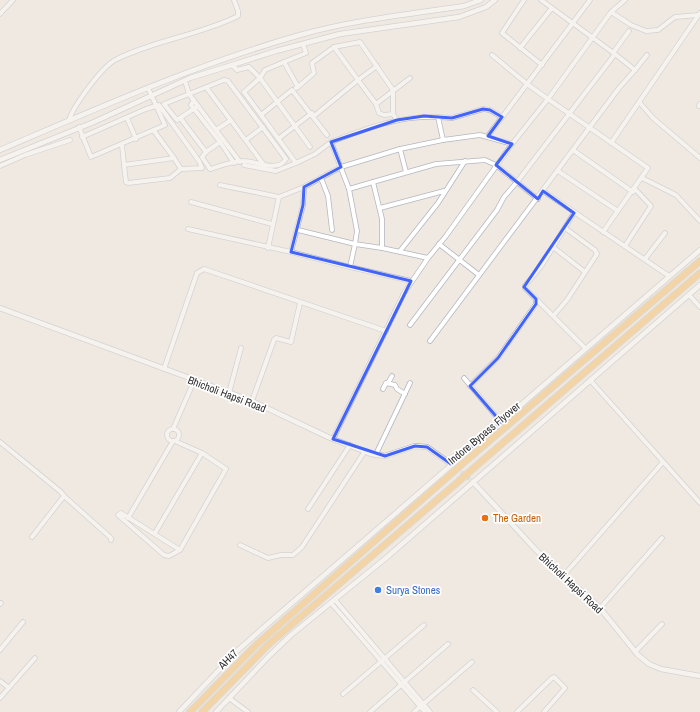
<svg xmlns="http://www.w3.org/2000/svg" width="700" height="712" viewBox="0 0 700 712" font-family="'Archivo Narrow',sans-serif">
<rect width="100%" height="100%" fill="#efe9e1"/>
<g fill="none" stroke-linecap="round" stroke-linejoin="round">
<polyline stroke="#c8c4bd" stroke-width="4.5" stroke-dasharray="4.5 2" stroke-linecap="butt" points="451,464 473,482"/>
<defs>
<g id="minor">
<polyline points="524,0 502,33 542,65"/>
<polyline points="590,0 527,84 548,99 611,12 625,0"/>
<polyline points="611,12 631,25 646,31 658,30 675,17 699,15"/>
<polyline points="0,14 13,0"/>
<polyline points="334,47 360,42 393,90 393,114"/>
<polyline points="520,48 551,9"/>
<polyline points="613,53 629,31"/>
<polyline points="284,62 306,53 303,44"/>
<polyline points="232,65 237,70 249,67 260,78 310,147"/>
<polyline points="377,66 358,80 376,104 379,113 384,115 393,114 397,120"/>
<polyline points="635,70 647,55"/>
<polyline points="185,81 189,94 240,162"/>
<polyline points="206,87 264,165"/>
<polyline points="298,87 314,73 312,63 334,47 358,80 314,116"/>
<polyline points="194,100 191,105 220,142"/>
<polyline points="640,103 653,118 700,158"/>
<polyline points="376,104 410,78"/>
<path d="M198 106 177 120 164 104 224 80 228 81 286 159C278 173 256 161 244 161 233 161 220 166 210 169L202 157 206 152"/>
<polyline points="699,106 700,104"/>
<polyline points="261,115 244,92 260,78 265,70 284,62 298,87 296,88"/>
<polyline points="438,117 452,118 483,109 490,110 502,117"/>
<polyline points="127,118 136,139"/>
<polyline points="181,119 206,152 220,142 234,163"/>
<path d="M69 120C74 105 103 65 117 59 155 40 200 35 238 16V11L234 0"/>
<polyline points="79,127 91,157 165,125 148,88"/>
<polyline points="216,130 231,120"/>
<polyline points="154,131 174,158"/>
<polyline points="327,135 292,90 261,115 296,163 315,154 331,142"/>
<polyline points="488,136 527,84 492,55"/>
<polyline points="82,137 146,109 159,105 199,161 202,168 181,169 174,158 124,165 122,145"/>
<polyline points="278,139 312,113"/>
<polyline points="246,140 263,127"/>
<polyline points="611,143 700,13"/>
<polyline points="512,144 548,99 648,168 603,232"/>
<polyline points="573,150 633,192"/>
<polyline points="124,165 126,182 128,183 170,178 181,169"/>
<polyline points="244,165 276,171 296,163"/>
<polyline points="0,166 25,155 70,140"/>
<polyline points="558,171 618,211"/>
<polyline points="406,172 400,149 443,140"/>
<polyline points="321,178 328,196 332,230"/>
<polyline points="642,178 676,195 700,221"/>
<polyline points="373,182 436,164 485,160 496,165 517,182 615,54 541,0"/>
<polyline points="220,185 279,197 268,248"/>
<polyline points="349,189 357,231 355,244 382,248"/>
<polyline points="543,191 669,276"/>
<polyline points="279,197 304,187"/>
<polyline points="191,202 272,224"/>
<polyline points="380,208 444,191"/>
<polyline points="188,229 291,252 303,205 304,187 341,167 400,149"/>
<polyline points="298,230 355,244 350,267 411,281"/>
<polyline points="439,244 479,275"/>
<polyline points="625,246 651,206 635,189"/>
<polyline points="553,247 585,272"/>
<polyline points="400,251 438,203 465,161"/>
<polyline points="291,252 350,267"/>
<polyline points="645,259 665,233"/>
<polyline points="689,295 700,307"/>
<polyline points="537,300 585,348"/>
<polyline points="554,315 567,300 597,254 595,250 565,228"/>
<polyline points="410,325 497,210 504,197 517,182 538,199"/>
<polyline points="430,341 619,88 635,70 615,54"/>
<polyline points="164,369 197,273 204,269 386,331"/>
<polyline points="464,378 501,422"/>
<polyline points="590,380 700,503"/>
<polyline points="388,383 392,376"/>
<polyline points="470,386 498,358 536,304 536,299 525,288 525,286 542,265 574,213"/>
<polyline points="383,389 386,383 395,385 397,389 405,394"/>
<polyline points="229,393 241,348"/>
<polyline points="252,401 274,340 276,338 291,342 300,303"/>
<polyline points="173,429 194,381"/>
<circle cx="173" cy="435" r="6"/>
<path d="M333 439 404 293 428 258 382 248V219L373 182 349 189 331 142C365 129 400 115 438 117L443 140 480 135 512 144 446 236 428 258"/>
<polyline points="175,441 202,453 226,469 180,550 121,513 118,515 164,555 169,556 180,550"/>
<polyline points="0,442 61,492 64,496 32,537"/>
<polyline points="376,454 410,383"/>
<polyline points="64,496 111,538 111,540"/>
<polyline points="308,509 350,445"/>
<polyline points="128,518 173,441"/>
<polyline points="155,533 202,453"/>
<polyline points="240,545 268,558 281,555 293,555 302,547 365,451"/>
<polyline points="564,575 663,462"/>
<polyline points="335,600 430,712"/>
<polyline points="331,603 425,712"/>
<polyline points="0,604 1,603"/>
<polyline points="600,608 662,538"/>
<polyline points="0,650 23,622"/>
<polyline points="635,652 662,624"/>
<polyline points="0,681 9,688"/>
<polyline points="473,690 497,712"/>
<polyline points="343,694 424,625"/>
<polyline points="0,698 35,658"/>
<polyline points="229,698 248,712"/>
<polyline points="370,712 448,644"/>
<polyline points="414,712 472,662"/>
<polyline points="517,712 552,678 554,677 565,688 544,712"/>
</g>
<g id="tertiary">
<path d="M0 150C98 108 197 64 300 35 353 20 410 14 464 6L481 0"/>
<polyline points="0,160 94,122 190,78 232,65 276,51 340,34 459,17 486,7 495,0"/>
<polyline points="0,308 252,401 328,437 371,454 385,456 415,446 427,447 451,464"/>
<polyline points="473,482 536,550 600,608 638,655 649,664 661,669 700,676"/>
<polyline points="179,712 237,651 263,628 700,250"/>
<polyline points="216,712 269,656 291,635 386,558 700,285"/>
</g>
<g id="trunk">
<polyline points="461,465 700,261"/>
<polyline points="468,473 700,273"/>
<polyline points="190,712 256,645 452,473"/>
<polyline points="202,712 269,644 459,481"/>
</g>
</defs>
<use href="#minor" stroke="#b4b7c1" stroke-width="5.5"/>
<use href="#tertiary" stroke="#b4b7c1" stroke-width="6"/>
<use href="#trunk" stroke="#c9c9c9" stroke-width="8"/>
<use href="#minor" stroke="#fff" stroke-width="4"/>
<use href="#tertiary" stroke="#fff" stroke-width="4.5"/>
<use href="#trunk" stroke="#f8ba60" stroke-width="6"/>
<defs>
<g id="trunk-bridge">
<polyline points="452,473 461,465"/>
<polyline points="459,481 468,473"/>
</g>
</defs>
<use href="#trunk-bridge" stroke="#c9c9c9" stroke-width="8" stroke-linecap="butt"/>
<use href="#trunk-bridge" stroke="#f8ba60" stroke-width="6"/>
</g>
<path d="M0 0H700V712H0ZM483 109 490 110 502 117 488 136 512 144 496 165 538 199 543 191 574 213 524 287 536 299V304L498 358 470 386 501 422 451 464 427 447 415 446 385 456 333 439 411 281 291 252 303 205 304 187 341 167 331 142 397 120 424 116 452 118Z" fill="#efe9e1" fill-opacity=".55" fill-rule="evenodd"/>
<path fill="none" stroke="#4264fb" stroke-width="3" stroke-linejoin="round" d="M483 109 490 110 502 117 488 136 512 144 496 165 538 199 543 191 574 213 524 287 536 299V304L498 358 470 386 501 422 451 464 427 447 415 446 385 456 333 439 411 281 291 252 303 205 304 187 341 167 331 142 397 120 424 116 452 118Z"/>
<circle fill="#e8710a" stroke="#fff" stroke-width="1.5" cx="485" cy="518" r="4"/>
<circle fill="#3f7fe0" stroke="#fff" stroke-width="1.5" cx="378" cy="590" r="4"/>
<g text-anchor="middle" stroke-width="3.5" stroke-linejoin="round" paint-order="stroke">
<g font-size="11" fill="#2e2e2e" stroke="#fff">
<text transform="translate(227 394) rotate(21)" y="4">Bhicholi Hapsi Road</text>
<text transform="translate(484 433) rotate(-40)" y="4">Indore Bypass Flyover</text>
<text transform="translate(571 583) rotate(43)" y="4">Bhicholi Hapsi Road</text>
<text transform="translate(228 659) rotate(-45)" y="4">AH47</text>
</g>
<g font-size="11" fill="#c56008" stroke="#fff" text-anchor="start">
<text x="493" y="522">The Garden</text>
</g>
<g font-size="11" fill="#366cbe" stroke="#fff" text-anchor="start">
<text x="386" y="594">Surya Stones</text>
</g>
</g>
</svg>
